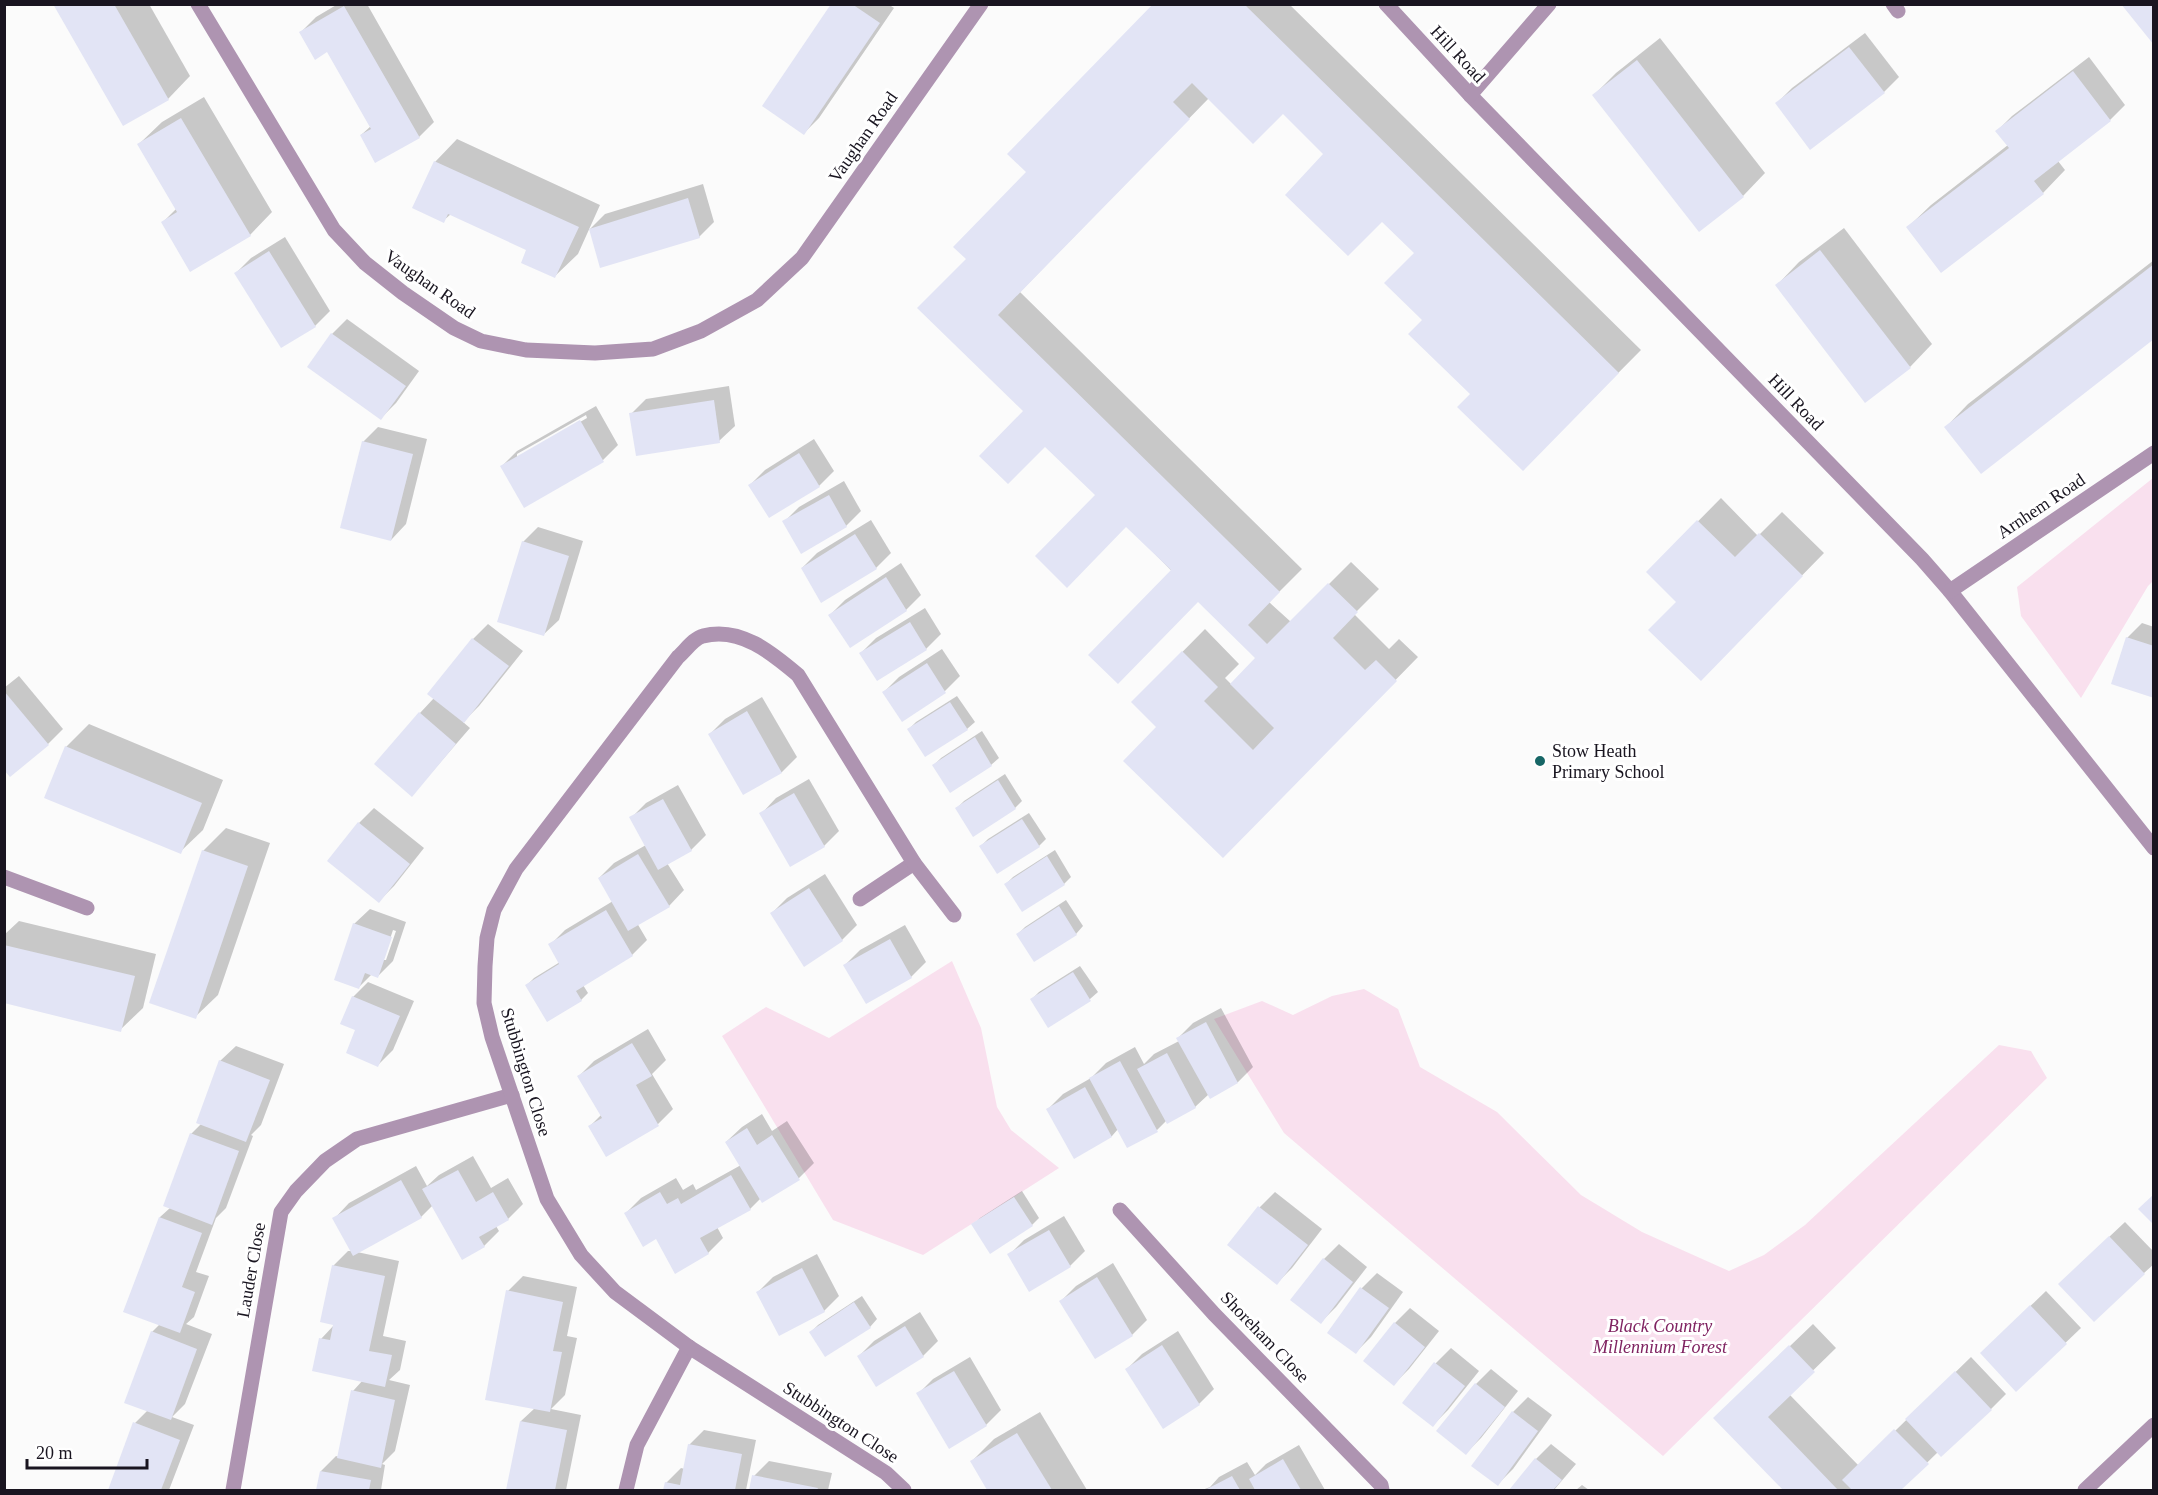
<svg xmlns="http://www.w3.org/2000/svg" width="2158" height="1495" viewBox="0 0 2158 1495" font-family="Georgia,serif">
<rect width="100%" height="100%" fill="#fbfbfb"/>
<g fill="#f9e0ee">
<polygon points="2153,478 2153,581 2148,586 2081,698 2021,616 2017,587"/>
<polygon points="952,961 981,1028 997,1107 1011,1130 1059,1168 923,1255 833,1220 722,1036 766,1007 829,1038"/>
<polygon points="1364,989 1398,1009 1420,1067 1497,1112 1581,1195 1642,1232 1729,1271 1764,1255 1805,1225 1999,1045 2031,1051 2047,1078 1663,1456 1284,1133 1214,1019 1262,1001 1293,1015 1332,996"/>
</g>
<g fill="#0003" fill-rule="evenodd">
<polygon points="54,4 149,4 190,76 168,99"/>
<polygon points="338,4 367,4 434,122 419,137 361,135 371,126 328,50 301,32 316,17"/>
<polygon points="833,4 892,4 891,6 894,8 819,118 804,133"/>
<polygon points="1156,4 1289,4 1641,350 1523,469 1424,320 1416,252 1326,154 1283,113 1209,98 1020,292 1302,569 1269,602 1291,622 1351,562 1379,589 1354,614 1389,649 1399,639 1418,657 1245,834 1158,727 1133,702 1205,629 1239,664 1225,678 1232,685 1257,658 1097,495 1025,411 968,259 1028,172"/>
<polygon points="1865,33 1899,77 1884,92 1777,103 1792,88"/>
<polygon points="1660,38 1765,173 1743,196 1594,95 1616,73"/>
<polygon points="2089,57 2125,105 2110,120 2058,161 2065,170 2043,193 1908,227 1931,205 2008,145 1997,131 2012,116"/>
<polygon points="204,97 272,212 250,235 163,222 177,208 139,144 162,122"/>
<polygon points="457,139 600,205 578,254 555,276 528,250 451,214 443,221 435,162"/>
<polygon points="703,184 714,222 699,237 590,229 605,214"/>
<polygon points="1844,228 1932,344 1910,367 1777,285 1799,262"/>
<polygon points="285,237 330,311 315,326 236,273 251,258"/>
<polygon points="2154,260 2154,337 1946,427 1968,404"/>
<polygon points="347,319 419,371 396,403 381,418 309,366 332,334"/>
<polygon points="729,386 735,426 719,441 631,414 646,399"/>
<path d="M596 406 618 445 603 460 524 506 502 466 517 451ZM586 415 587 418 517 458V454Z"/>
<polygon points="378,427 427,439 406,524 391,540 363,442"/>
<polygon points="814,439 834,471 819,486 750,485 765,470"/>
<polygon points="844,481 861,511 846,526 784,522 799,507"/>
<polygon points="1721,498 1758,536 1782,512 1824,553 1701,679 1678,602 1648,572"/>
<polygon points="871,520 891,553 876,568 802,568 817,553"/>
<polygon points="538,527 583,541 559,620 543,635 523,542"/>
<polygon points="901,563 921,595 906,610 851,646 830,615 845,600"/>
<polygon points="925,608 941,634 926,649 861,653 876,638"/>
<polygon points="2142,623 2154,627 2154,696 2127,638"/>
<polygon points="488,624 523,651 479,706 463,722 470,728 412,795 420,713 434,698 429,694 473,639"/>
<polygon points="942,649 960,676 945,691 902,720 884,692 899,677"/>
<polygon points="19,676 63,729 48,744 4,768 4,688"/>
<polygon points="957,696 975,722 967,729 909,729 916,722"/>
<polygon points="762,697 797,757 782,772 744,793 710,734 725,719"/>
<polygon points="89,724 223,780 203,830 180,852 66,747"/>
<polygon points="982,731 999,758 991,765 950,791 934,765 941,758"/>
<polygon points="1005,774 1022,801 1015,808 957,808 964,801"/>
<polygon points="809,779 839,831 824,846 761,814 776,798"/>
<polygon points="678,785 706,835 691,850 667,863 684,890 669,906 637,923 647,940 632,955 583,985 588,993 581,1000 527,985 534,978 560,962 550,945 565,930 613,901 599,878 614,863 646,845 631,818 646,803"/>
<polygon points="374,808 424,848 394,886 379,901 359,823"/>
<polygon points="1029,813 1046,839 1039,846 981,846 988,839"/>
<polygon points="226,828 270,843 218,995 195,1017 203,851"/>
<polygon points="1055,850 1071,877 1064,884 1006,884 1013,877"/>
<polygon points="825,874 857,925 842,940 804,964 772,913 787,898"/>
<polygon points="1066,900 1083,926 1076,934 1018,934 1025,927"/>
<path d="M370 909 406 922 393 961 378 976 372 974 359 987 354 924ZM393 930 396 931 386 960H383Z"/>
<polygon points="19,921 156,954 143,1008 120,1030 4,1002 4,935"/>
<polygon points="905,925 926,962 911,977 845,965 860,950"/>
<polygon points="1080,966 1098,992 1090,999 1048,1026 1032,999 1039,992"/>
<polygon points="368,982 414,1001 393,1050 378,1065 357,1030 353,997"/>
<polygon points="1221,1008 1253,1067 1238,1082 1210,1097 1209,1094 1195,1107 1166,1121 1157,1130 1118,1129 1112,1136 1074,1156 1048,1109 1063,1094 1091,1078 1106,1063 1135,1047 1144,1064 1154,1054 1179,1041 1178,1038 1193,1023"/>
<polygon points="648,1029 666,1060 652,1074 673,1109 658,1124 607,1154 590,1126 602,1114 579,1076 594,1061"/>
<polygon points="236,1046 284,1064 261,1125 251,1135 253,1136 226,1208 216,1218 196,1272 209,1276 194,1317 186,1324 212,1334 185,1404 172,1417 194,1425 169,1490 110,1490 135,1423 148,1410 152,1332 160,1324 125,1311 160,1217 170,1208 191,1134 202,1123 220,1061"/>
<polygon points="762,1114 772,1131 787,1121 814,1163 799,1178 761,1198 750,1209 717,1227 723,1238 708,1253 656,1237 626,1213 641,1198 676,1178 683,1190 693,1184 696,1190 741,1165 726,1142 742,1127"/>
<polygon points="473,1156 491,1188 508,1178 523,1204 508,1219 496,1226 499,1231 484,1246 433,1205 421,1217 357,1252 399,1261 383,1336 406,1341 400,1370 389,1380 410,1385 395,1451 382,1464 385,1465 381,1490 318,1490 321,1471 336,1456 339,1457 353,1391 363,1380 321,1339 335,1324 333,1266 348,1251 352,1251 334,1219 349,1203 416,1166 427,1186 439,1175"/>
<polygon points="1022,1191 1039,1218 1032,1225 973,1225 980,1218"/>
<polygon points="1275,1192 1322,1229 1292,1268 1277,1283 1230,1245 1260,1207"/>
<polygon points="1064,1216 1085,1251 1070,1266 1009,1255 1024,1240"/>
<polygon points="2125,1222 2154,1252 2154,1264 2144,1273 2075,1269"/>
<polygon points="1339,1244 1367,1267 1336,1307 1321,1322 1324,1259"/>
<polygon points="817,1254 839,1296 824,1311 758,1292 773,1277"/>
<polygon points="1113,1263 1147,1320 1132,1335 1061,1301 1076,1286"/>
<polygon points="1377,1273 1403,1292 1371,1337 1356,1352 1329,1333 1362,1288"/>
<polygon points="523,1276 577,1287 567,1336 577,1338 565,1395 551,1409 581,1415 566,1490 507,1490 521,1421 535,1408 508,1291"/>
<polygon points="2046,1291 2081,1328 2016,1390 1997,1338"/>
<polygon points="862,1296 877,1319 870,1327 811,1332 818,1325"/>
<polygon points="1410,1308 1439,1331 1409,1369 1394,1384 1365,1361 1395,1323"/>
<polygon points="920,1312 938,1341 923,1356 859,1356 874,1341"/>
<polygon points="1813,1324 1836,1348 1789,1394 1859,1466 1971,1357 2006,1394 1991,1409 1938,1452 1899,1490 1785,1490 1715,1418"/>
<polygon points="1178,1331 1214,1389 1199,1404 1163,1427 1127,1369 1142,1354"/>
<polygon points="1451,1348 1479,1371 1448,1410 1433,1425 1405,1402 1436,1363"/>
<polygon points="970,1357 1001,1410 986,1425 949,1447 918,1394 933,1379"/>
<polygon points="1491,1369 1518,1391 1481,1438 1466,1453 1476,1384"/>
<polygon points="1528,1397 1552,1415 1513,1469 1498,1484 1513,1412"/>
<polygon points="1040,1412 1087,1490 989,1490 972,1461 994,1439"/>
<polygon points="704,1430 756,1440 746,1490 664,1490 666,1483 681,1468 685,1469 689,1445"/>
<polygon points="1551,1444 1576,1464 1554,1490 1511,1490 1536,1459"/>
<polygon points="1299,1445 1325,1490 1202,1490 1210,1487 1219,1477 1247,1462 1255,1475 1266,1464"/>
<polygon points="769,1461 832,1473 828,1490 751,1490 754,1476"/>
<polygon points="1582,1485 1589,1490 1576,1490"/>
</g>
<g fill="#e2e4f5">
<polygon points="53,4 114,4 169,100 123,126"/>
<polygon points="831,4 852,4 880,23 804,135 762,106"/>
<polygon points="1153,4 1244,4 1619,373 1523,471 1457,407 1470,394 1408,334 1422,320 1384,283 1414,253 1382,222 1348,256 1285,195 1323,154 1283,114 1253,144 1192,83 1173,102 1190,119 998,315 1280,592 1248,625 1267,644 1328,583 1358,612 1333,638 1365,670 1376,660 1397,681 1223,858 1123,761 1156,727 1131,702 1182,651 1218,687 1204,701 1253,750 1274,728 1230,684 1255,658 1198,602 1118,684 1088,655 1171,570 1126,527 1067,588 1035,556 1095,495 1045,447 1008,484 979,456 1023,411 917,308 966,259 953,247 1026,172 1007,154"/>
<polygon points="2121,4 2154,4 2154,45"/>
<polygon points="344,6 420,138 375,163 360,135 371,129 327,52 315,60 299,32"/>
<polygon points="1849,47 1885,93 1810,150 1775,103"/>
<polygon points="1637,60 1744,197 1699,232 1592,95"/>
<polygon points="2073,71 2111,121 2034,181 2044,194 1941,273 1906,227 2009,148 1995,131"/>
<polygon points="181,118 251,236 190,272 161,222 177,212 137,144"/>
<polygon points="434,161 579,227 555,278 521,263 526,250 448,214 444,223 412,208"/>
<polygon points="688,198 700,238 600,268 589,229"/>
<polygon points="1820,250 1911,368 1865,403 1775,285"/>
<polygon points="269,251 316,327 281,348 234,273"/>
<polygon points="2154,264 2154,339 1981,474 1944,427"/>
<polygon points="331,333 406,386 381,420 307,367"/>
<polygon points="714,400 720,443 636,456 629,413"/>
<polygon points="580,420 604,462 524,508 500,466"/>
<polygon points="362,441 413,454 391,541 340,528"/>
<polygon points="799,453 820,487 769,518 748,485"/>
<polygon points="829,495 847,527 801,554 782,521"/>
<polygon points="1697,520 1735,557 1759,533 1803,576 1701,681 1648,630 1676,602 1646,572"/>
<polygon points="855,534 877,569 821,603 801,568"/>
<polygon points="522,541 569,556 544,636 497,622"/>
<polygon points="886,577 907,611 850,648 828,615"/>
<polygon points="910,622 927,650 877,681 859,653"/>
<polygon points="2126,637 2154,646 2154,698 2111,684"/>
<polygon points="472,638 509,666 464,723 427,694"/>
<polygon points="927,663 946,693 902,722 882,692"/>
<polygon points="4,691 49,745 10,777 4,770"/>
<polygon points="950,702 968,730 925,757 907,729"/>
<polygon points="747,711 782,773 743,795 708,734"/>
<polygon points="419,712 456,744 412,797 374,764"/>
<polygon points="975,737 992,766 950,793 932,765"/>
<polygon points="65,746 202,803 181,854 44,798"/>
<polygon points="998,780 1016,809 973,837 955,808"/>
<polygon points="794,793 825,847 790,867 759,813"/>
<polygon points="663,799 692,851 658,870 629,817"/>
<polygon points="1022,819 1040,847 997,874 979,846"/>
<polygon points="358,822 410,864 379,903 327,861"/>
<polygon points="202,850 248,866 196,1019 149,1003"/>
<polygon points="638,854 670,907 628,931 598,878"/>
<polygon points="1047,856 1065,885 1022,912 1004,884"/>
<polygon points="809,888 843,941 804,967 770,913"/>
<polygon points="1059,906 1077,935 1034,962 1016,934"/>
<polygon points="606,910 633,956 576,991 582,1001 547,1022 525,985 559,964 548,944"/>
<polygon points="353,923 392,937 378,978 365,973 359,989 334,980"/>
<polygon points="890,939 912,978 866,1004 843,965"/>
<polygon points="4,945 135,976 121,1032 4,1003"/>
<polygon points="1073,972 1091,1001 1048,1028 1030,999"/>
<polygon points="352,996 400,1016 378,1067 346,1053 355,1030 340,1024"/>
<polygon points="1206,1022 1238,1083 1210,1099 1176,1038"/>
<polygon points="632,1043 652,1076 636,1085 659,1126 606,1157 588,1126 602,1118 577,1076"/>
<polygon points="1167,1053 1196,1108 1167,1124 1137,1069"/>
<polygon points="219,1060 270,1080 246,1142 196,1123"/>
<polygon points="1120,1061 1158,1132 1127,1148 1089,1078"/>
<polygon points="1085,1087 1112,1137 1074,1159 1046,1109"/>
<polygon points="747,1128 757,1145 772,1135 800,1180 762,1203 725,1142"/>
<polygon points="190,1133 239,1151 212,1225 163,1206"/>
<polygon points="458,1170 476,1202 493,1192 509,1220 479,1237 485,1247 462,1260 422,1189"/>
<polygon points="731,1175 751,1210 700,1238 709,1254 675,1274 656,1239 643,1247 624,1213 660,1192 667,1204 678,1198 681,1204"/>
<polygon points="401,1180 422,1218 353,1256 332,1218"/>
<polygon points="2154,1194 2154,1225 2138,1209"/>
<polygon points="1014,1197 1033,1226 990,1254 971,1224"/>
<polygon points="1258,1206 1308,1245 1277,1285 1227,1245"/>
<polygon points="159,1217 202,1233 182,1287 195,1292 180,1333 123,1312"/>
<polygon points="1049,1230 1071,1267 1029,1292 1007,1254"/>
<polygon points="2109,1236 2145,1274 2094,1322 2058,1284"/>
<polygon points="1323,1258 1353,1282 1321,1324 1290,1300"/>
<polygon points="332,1265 385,1276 369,1351 392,1355 385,1387 312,1371 319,1338 330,1340 333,1325 320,1322"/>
<polygon points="802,1268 825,1312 779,1336 756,1292"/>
<polygon points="1097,1277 1133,1336 1095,1359 1059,1301"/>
<polygon points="1360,1287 1389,1308 1356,1354 1327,1333"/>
<polygon points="506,1290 563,1302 553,1351 562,1352 550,1412 485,1400"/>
<polygon points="854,1302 871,1328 825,1357 809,1332"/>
<polygon points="2030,1305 2067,1344 2016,1392 1980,1353"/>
<polygon points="1394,1322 1425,1347 1394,1386 1363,1361"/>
<polygon points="905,1326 924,1357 876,1387 857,1356"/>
<polygon points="151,1331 197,1349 171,1420 124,1403"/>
<polygon points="1162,1345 1200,1405 1163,1429 1125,1369"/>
<polygon points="1789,1345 1815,1372 1768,1417 1838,1490 1783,1490 1713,1418"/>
<polygon points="1434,1362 1465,1386 1433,1427 1402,1403"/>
<polygon points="954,1371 987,1426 949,1449 916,1393"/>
<polygon points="1955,1371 1992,1410 1941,1457 1905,1419"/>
<polygon points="1475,1383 1505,1407 1466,1455 1436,1431"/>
<polygon points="351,1390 395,1400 381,1468 337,1458"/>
<polygon points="1512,1411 1538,1431 1498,1486 1471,1466"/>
<polygon points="520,1421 567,1430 555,1490 506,1490"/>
<polygon points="133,1422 180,1440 161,1490 108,1490"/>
<polygon points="1894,1429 1929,1464 1901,1490 1852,1490 1842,1480"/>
<polygon points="1017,1433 1052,1490 987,1490 970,1461"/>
<polygon points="688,1444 742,1454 735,1490 663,1490 665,1482 680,1485"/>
<polygon points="1535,1458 1562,1480 1553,1490 1509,1490"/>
<polygon points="1283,1459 1301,1490 1255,1490 1249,1479"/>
<polygon points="320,1471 371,1480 369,1490 316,1490"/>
<polygon points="752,1475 818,1488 817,1490 749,1490"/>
<polygon points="1232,1476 1240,1490 1205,1490"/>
</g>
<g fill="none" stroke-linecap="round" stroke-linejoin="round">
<polyline stroke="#ae94b1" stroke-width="15" points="4,877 87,908"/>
<g stroke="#ae94b1" stroke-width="15">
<polyline points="198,4 334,230 365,263 403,293 454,328 481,341 526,350 595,353 653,349 701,331 757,300 802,258 981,4"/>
<polyline points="1386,4 1470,95 1922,559 1950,591 2154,848"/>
<polyline points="1893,4 1898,11"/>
<polyline points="1470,95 1549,4"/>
<polyline points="1950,591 2154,453"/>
<polyline points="860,899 914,863"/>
<polyline points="1120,1210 1214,1314 1381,1485 1382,1490"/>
<polyline points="233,1490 281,1212 296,1191 325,1161 357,1139 512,1095"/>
<polyline points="626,1490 637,1445 689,1347"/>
<path d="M904 1490 886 1473 689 1347 615 1292 581 1255 547 1199 492 1037 484 1003 485 966 487 938 494 910 516 869 678 657C685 651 694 638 703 636 740 626 772 653 798 675L914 863 954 915"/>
</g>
<polyline stroke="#ae94b1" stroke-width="15" points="2085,1490 2154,1425"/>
</g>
<circle fill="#176666" stroke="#fff" stroke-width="2" cx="1540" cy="761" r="6"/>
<g text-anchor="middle" stroke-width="6" stroke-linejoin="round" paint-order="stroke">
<g font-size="18" fill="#191520" stroke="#fff">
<text transform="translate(1458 54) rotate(47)" y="6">Hill Road</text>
<text transform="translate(863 137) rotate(-55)" y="6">Vaughan Road</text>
<text transform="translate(430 284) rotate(35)" y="6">Vaughan Road</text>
<text transform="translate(1796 402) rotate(46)" y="6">Hill Road</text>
<text transform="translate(2041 506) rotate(-34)" y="6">Arnhem Road</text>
<text transform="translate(526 1072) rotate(73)" y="6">Stubbington Close</text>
<text transform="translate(251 1270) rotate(-80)" y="6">Lauder Close</text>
<text transform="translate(1265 1337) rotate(46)" y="6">Shoreham Close</text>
<text transform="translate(841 1422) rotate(33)" y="6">Stubbington Close</text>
</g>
<g font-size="18" fill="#191520" stroke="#fff" text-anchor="start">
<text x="1552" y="757">Stow Heath<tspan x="1552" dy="21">Primary School</tspan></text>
</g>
<g font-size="18" font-style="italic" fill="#802462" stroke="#fff">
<text x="1660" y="1332">Black Country<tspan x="1660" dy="21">Millennium Forest</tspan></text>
</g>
</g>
<rect width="2158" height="1495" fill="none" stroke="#191520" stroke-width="12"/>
<path d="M27 1459v9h120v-9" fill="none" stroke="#191520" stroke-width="3"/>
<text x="36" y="1459" font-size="18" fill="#191520" stroke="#ffffff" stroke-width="4.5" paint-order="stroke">20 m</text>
</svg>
